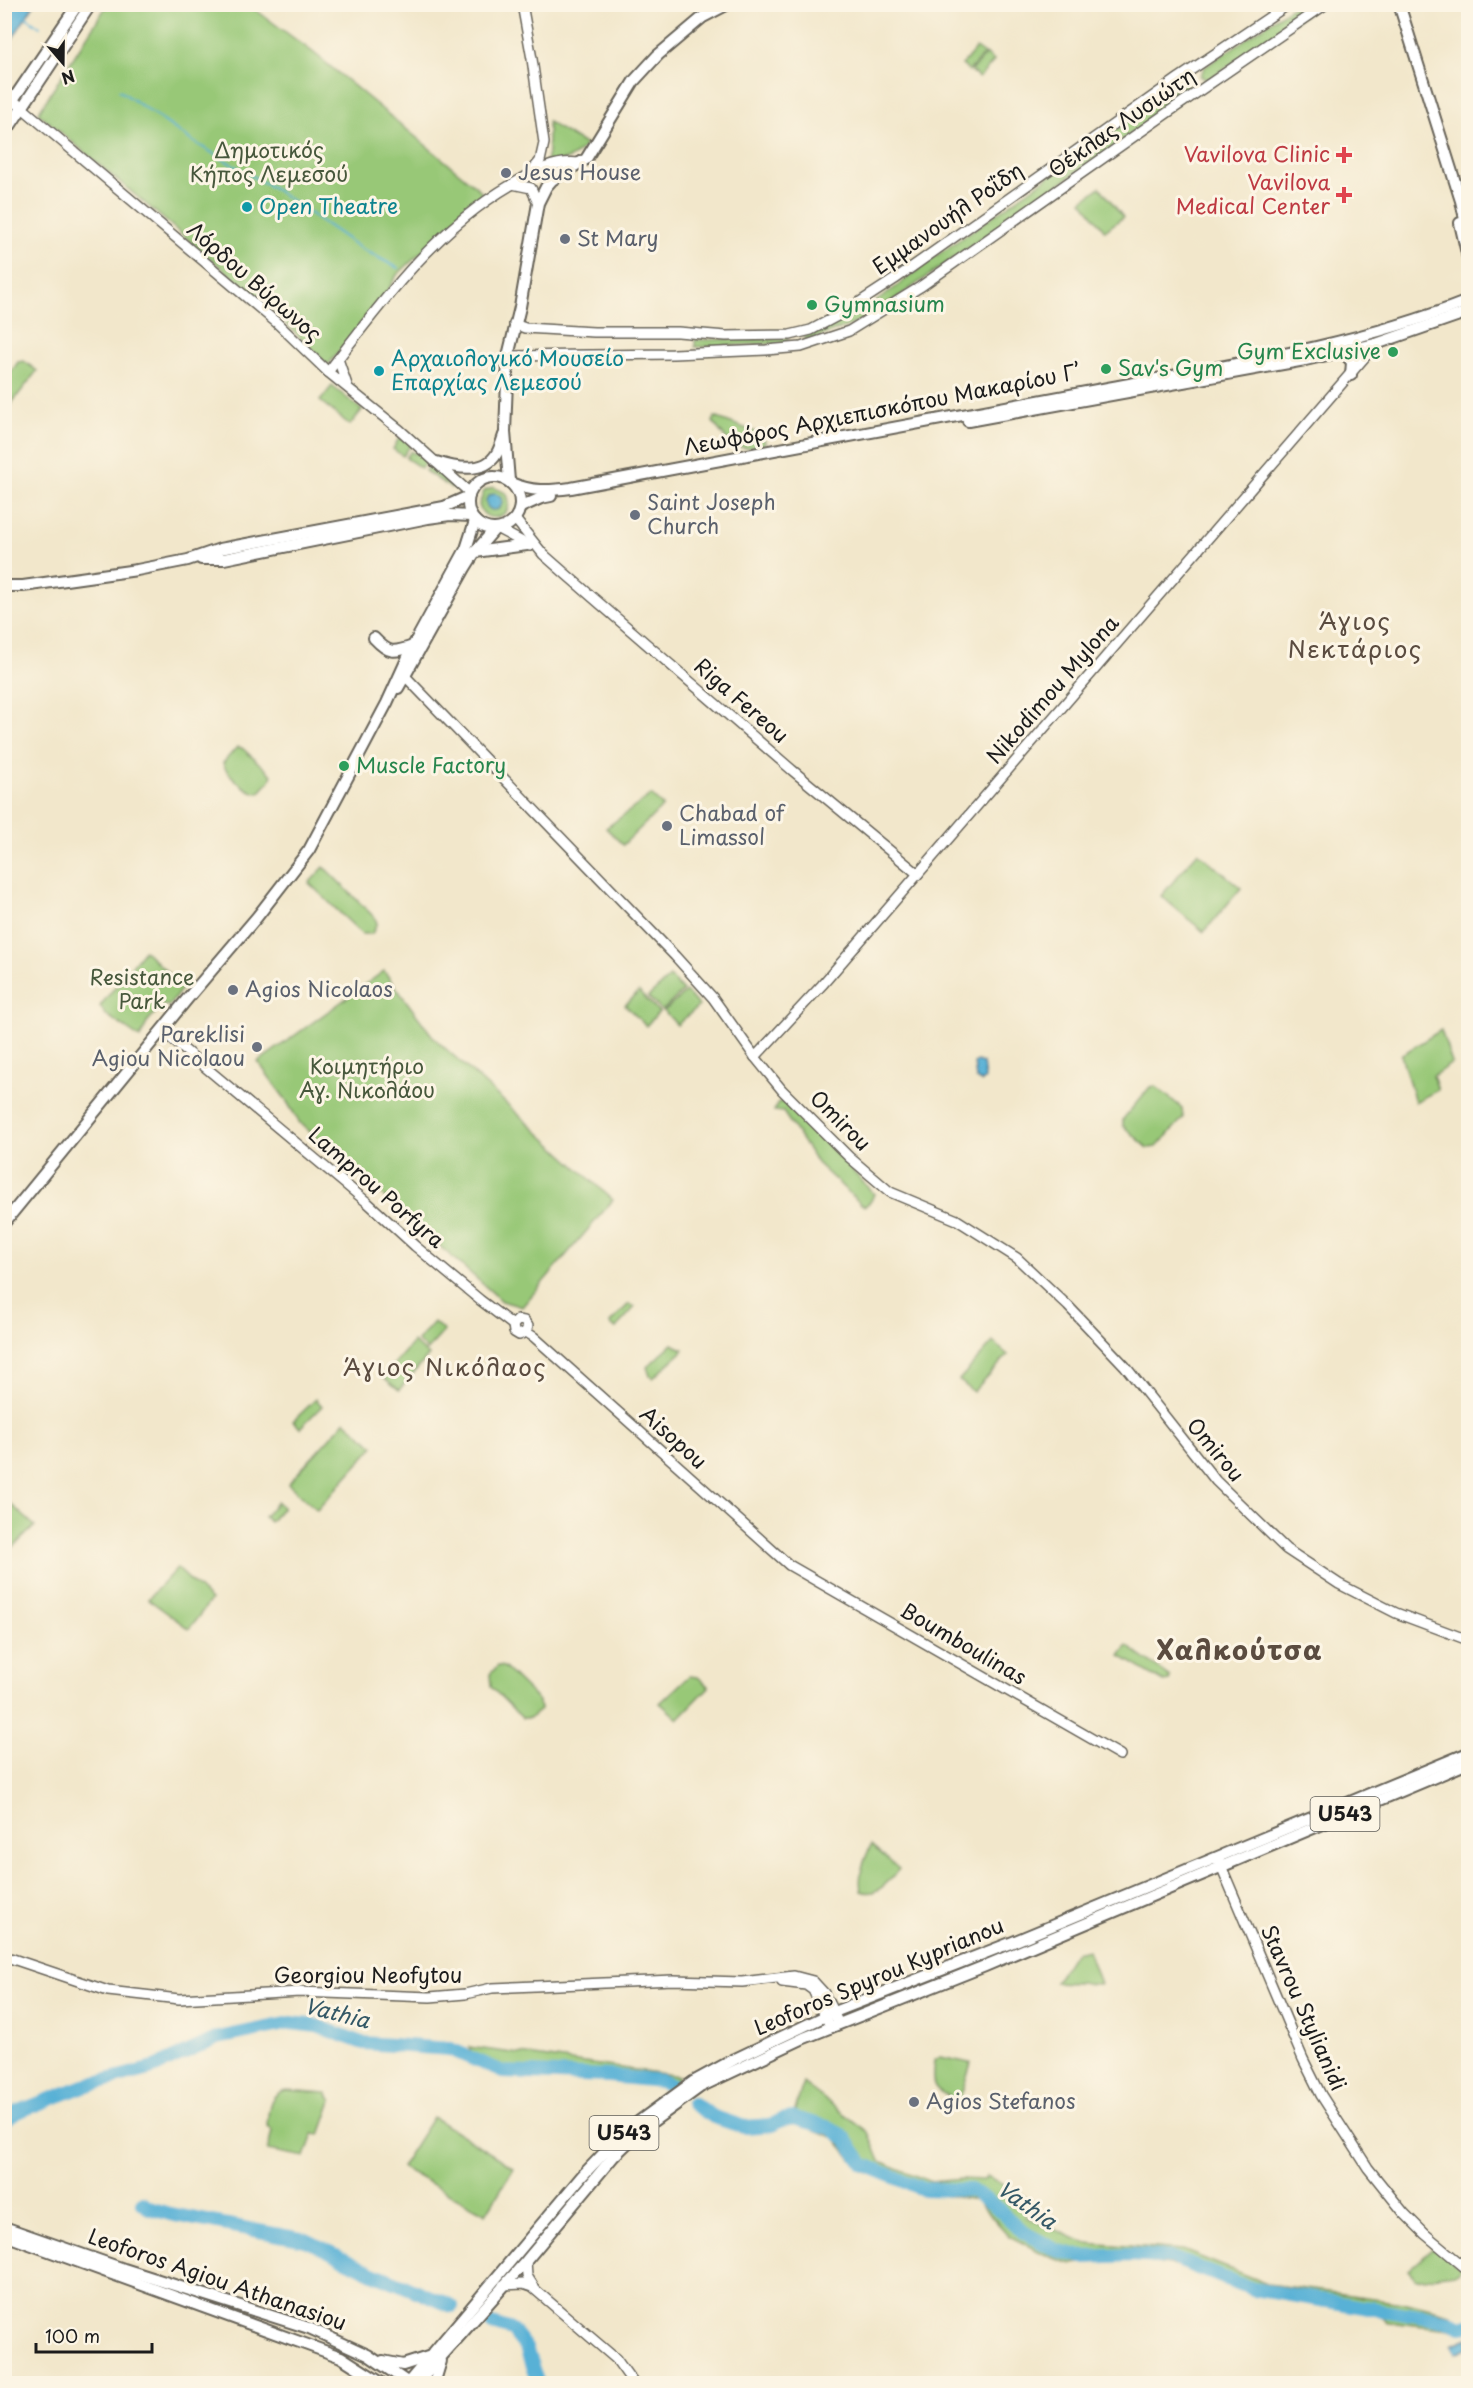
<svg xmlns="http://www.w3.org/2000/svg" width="1473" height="2388" viewBox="0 0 1473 2388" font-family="'Playpen Sans',sans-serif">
<rect width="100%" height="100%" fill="#fcf5e5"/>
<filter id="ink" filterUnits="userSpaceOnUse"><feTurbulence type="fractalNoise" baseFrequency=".0167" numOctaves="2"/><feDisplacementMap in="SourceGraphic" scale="12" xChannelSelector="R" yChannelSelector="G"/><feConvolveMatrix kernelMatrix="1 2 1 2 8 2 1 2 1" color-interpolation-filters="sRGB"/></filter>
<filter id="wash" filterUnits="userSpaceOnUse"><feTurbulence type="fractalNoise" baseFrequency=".008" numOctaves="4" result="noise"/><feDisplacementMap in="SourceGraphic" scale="24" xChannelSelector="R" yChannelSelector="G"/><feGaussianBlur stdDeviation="1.35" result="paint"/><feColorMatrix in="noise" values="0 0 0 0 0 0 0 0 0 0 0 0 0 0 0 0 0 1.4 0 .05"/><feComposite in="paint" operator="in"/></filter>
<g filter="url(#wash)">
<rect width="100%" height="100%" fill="#f2e7cb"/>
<g fill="#98c877" stroke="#5a724a" stroke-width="1.5">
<polygon points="107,5 249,5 314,53 480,190 482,194 471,206 397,275 387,292 328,365 275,313 38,113"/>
<polygon points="1295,5 1320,5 1207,80 1200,76 1205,67"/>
<polygon points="976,48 984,54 969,71 962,65"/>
<polygon points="986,54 994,61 979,78 971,71"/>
<path d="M1185 84 1191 89V92L875 313 851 325 809 340 806 339 804 336C852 323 892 291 929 261L1176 87Z"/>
<path d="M548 122 586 145C576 157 561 164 546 162L548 152Z"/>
<polygon points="1100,187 1123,217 1105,231 1082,201"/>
<polygon points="788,338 788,343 695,347 695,340"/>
<polygon points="24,361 37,371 11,404 5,398 5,381 18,362"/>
<polygon points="332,386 362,410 350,425 320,401"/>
<path d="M715 417 761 434 765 441 764 445C738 454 727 442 713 422Z"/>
<polygon points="399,438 402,438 411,445 403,456 393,449"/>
<polygon points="411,451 415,454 417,451 427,460 421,468 406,458"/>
<polygon points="430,463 454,485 451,488 425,471"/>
<path d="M493 487 506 493C519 515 486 529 479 505L484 491Z"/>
<path d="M237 747 242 748 272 775 269 782 259 793C249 794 225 773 223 763Z"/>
<polygon points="651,795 663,806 623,845 606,828"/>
<polygon points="1198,852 1241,888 1204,932 1161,896"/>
<polygon points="324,867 375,918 377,923 372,934 362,934 309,883"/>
<polygon points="144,950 183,987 169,1006 162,1005 148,1021 140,1038 105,1014 100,1006"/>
<polygon points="384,971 434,1038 613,1200 522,1307 502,1301 299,1122 286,1100 258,1062"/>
<polygon points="670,977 683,991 662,1011 648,997"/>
<polygon points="639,992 659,1012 646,1026 625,1005"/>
<polygon points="686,992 699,1006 677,1025 664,1011"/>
<polygon points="1441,1030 1452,1063 1433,1076 1438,1090 1415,1102 1401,1055"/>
<polygon points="1155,1086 1182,1108 1183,1118 1157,1147 1148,1148 1123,1126 1123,1119 1150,1087"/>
<polygon points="779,1102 784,1102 809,1124 874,1194 871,1201 865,1206 861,1204 817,1163 783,1112 774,1111"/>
<polygon points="629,1304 635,1307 616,1328 611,1326 610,1323"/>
<polygon points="434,1322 444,1331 427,1350 417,1341"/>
<polygon points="413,1342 429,1355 399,1390 383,1377"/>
<polygon points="993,1342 1008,1355 973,1392 959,1380"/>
<polygon points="672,1344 683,1349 682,1352 653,1378 650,1376 647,1367"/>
<polygon points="316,1399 322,1406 300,1428 293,1421"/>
<polygon points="345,1421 374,1446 317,1510 288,1484"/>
<polygon points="5,1499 35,1526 5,1555"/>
<polygon points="277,1502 283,1507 270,1522 264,1517"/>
<polygon points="177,1568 211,1600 189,1629 148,1599"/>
<polygon points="1127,1646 1170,1677 1169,1681 1164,1682 1120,1656"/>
<polygon points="498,1666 504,1667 539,1701 540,1710 530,1718 522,1718 491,1687 490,1674"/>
<polygon points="689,1676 698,1677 709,1687 678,1719 660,1703"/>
<path d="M871 1845 899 1869C890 1880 877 1898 861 1891 858 1873 864 1861 871 1845Z"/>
<polygon points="1088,1950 1100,1984 1055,1982 1074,1953"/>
<polygon points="469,2047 679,2076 675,2082 505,2068 473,2056"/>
<path d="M940 2057 971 2063 959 2102C934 2088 930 2091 934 2061Z"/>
<polygon points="803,2083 868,2132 880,2161 931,2182 962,2179 984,2180 987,2176 1031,2200 1024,2216 1085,2243 1183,2250 1267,2284 1403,2302 1450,2314 1465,2323 1468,2322 1468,2331 1388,2322 1381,2315 1266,2297 1183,2267 1120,2258 1072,2264 1050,2257 1009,2236 977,2200 921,2192 861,2170 835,2138 792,2121"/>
<path d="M286 2090 327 2093 332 2101 320 2135 313 2134 305 2157 268 2150 272 2130 267 2125C269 2109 268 2094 286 2090Z"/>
<polygon points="433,2117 514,2168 486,2214 401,2167"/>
<polygon points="1435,2246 1461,2268 1454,2274 1416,2279 1408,2270"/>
</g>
<g fill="#58b1d6" stroke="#3a6679" stroke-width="1.5">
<polygon points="5,4 34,5 5,50 4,5"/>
<circle cx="494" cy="502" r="8"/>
<polygon points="977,1061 983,1063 985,1078 981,1082 976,1079 974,1063"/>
<polygon points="1468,2337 1468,2347 1456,2353 1452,2344"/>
</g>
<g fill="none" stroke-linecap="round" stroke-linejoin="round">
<g stroke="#58b1d6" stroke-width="2">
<polyline points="26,17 40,27"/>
<polyline points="119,90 192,141 276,190 360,248 398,268"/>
</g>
<g stroke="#58b1d6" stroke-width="14">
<polyline points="692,2103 714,2117 744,2127 772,2125 781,2120 794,2118 831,2128 846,2139 863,2164 923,2189 971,2190 994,2205 1023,2232 1056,2250 1083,2257 1132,2255 1172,2258 1253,2289 1449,2321 1462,2326 1468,2325"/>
<polyline points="4,2121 17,2112 84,2086 153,2068 218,2038 291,2023 317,2026 363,2043 450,2049 503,2072 609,2076 661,2081 672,2086"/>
<polyline points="142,2203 149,2208 170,2214 306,2240 373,2273 452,2306"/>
<polyline points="492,2324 512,2330 526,2348 538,2384"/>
</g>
</g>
</g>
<g filter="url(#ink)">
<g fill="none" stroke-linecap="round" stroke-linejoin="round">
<defs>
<g id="minor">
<polyline points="522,4 532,59 544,143 540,161 531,172"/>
<polyline points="13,100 277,323 328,372 400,430 470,493"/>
<polyline points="512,184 531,188 538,203"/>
<polyline points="514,324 525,328 594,332 678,332 726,336 790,335 811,330 843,313 895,279 1179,78 1289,4"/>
<polyline points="508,356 673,354 766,350 801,347 849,331 920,287 1167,113 1326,4"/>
<polyline points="338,359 347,385"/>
<path d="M328 372C381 303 434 230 511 185 532 173 553 160 579 163"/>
<polyline points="515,519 543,554 568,576 792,770 918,874"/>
<polyline points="500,530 530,546"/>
<polyline points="406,677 675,956 713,998 755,1057 782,1090 849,1157 890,1192 957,1220 1017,1258 1068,1306 1125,1366 1216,1481 1286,1549 1339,1584 1396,1613 1468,1640"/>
<polyline points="162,1031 368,1203 415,1246 480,1300 513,1325"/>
<polyline points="755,1057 822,985 1376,344"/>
<polyline points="513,1325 518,1320 524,1321 528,1326 526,1332"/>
<polyline points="513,1325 514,1332 519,1335 526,1332"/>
<polyline points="526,1332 534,1337 789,1565 1120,1755"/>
<polyline points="1219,1861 1303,2059 1321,2095 1368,2168 1404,2213 1425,2234 1468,2270"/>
<polyline points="4,1956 108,1991 179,1999 300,1992 430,1997 465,1994 492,1988 673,1980 742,1982 794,1976 813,1981 824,1993 839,2024"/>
<polyline points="782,1982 806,1985 813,1990 831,2028"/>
<polyline points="526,2261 527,2276 534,2287"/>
<polyline points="503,2285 523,2284 532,2287 616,2359 634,2384"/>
</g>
<g id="major">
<polyline points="1399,4 1461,201 1468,232"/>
<polyline points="4,113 78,4"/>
<polyline points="4,135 91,4"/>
<polyline points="1460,223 1468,258"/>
<polyline points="1343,352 1352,362 1351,375"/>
<polyline points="968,421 1305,360 1376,344 1468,312"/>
<path d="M436 462C455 468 485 475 497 453 500 448 502 441 504 435"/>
<circle cx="494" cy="503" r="26"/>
<polyline points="509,481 505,432 508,356 520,307 538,203 546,187 552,180 586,159 634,81 658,55 703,17 728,4"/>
<path d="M511 483C532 492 548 491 571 488 746 455 921 423 1097 390 1222 366 1349 348 1468 301"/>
<polyline points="521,507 541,498 551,496"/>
<polyline points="475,552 527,545"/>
<polyline points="201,559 224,559 428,518 450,515 471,516"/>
<polyline points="4,586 23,586 137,570 188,560 220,549 444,507 469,496"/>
<path d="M374 638C389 654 393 653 413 646"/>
<polyline points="398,688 465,568 475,552 494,530"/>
<polyline points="4,1223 188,998 257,917 309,850 387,703 413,646 466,549 475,521"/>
<polyline points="4,2227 124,2269 309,2328 368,2355 410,2384"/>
<polyline points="13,2238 316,2348 341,2357 383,2384"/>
<polyline points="383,2361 403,2365 428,2357"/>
<polyline points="407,2384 582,2176 623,2133 693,2082 735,2059 834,2012 1013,1942 1468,1753"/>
<polyline points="417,2384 526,2261 613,2157 641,2130 700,2087 804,2038 985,1966 1468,1763"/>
<polyline points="434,2384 441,2361"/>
</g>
</defs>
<use href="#minor" stroke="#676359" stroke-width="12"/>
<use href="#major" stroke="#676359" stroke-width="14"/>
<use href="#minor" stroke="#fff" stroke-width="9"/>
<use href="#major" stroke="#fff" stroke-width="10"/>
</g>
</g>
<g fill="#e0444e" stroke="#fcf5e5" stroke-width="2">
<path d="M1341 146h6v6h6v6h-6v6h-6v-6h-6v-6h6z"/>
<path d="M1341 186h6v6h6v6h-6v6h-6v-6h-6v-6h6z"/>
</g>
<g fill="#6b7280" stroke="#fcf5e5" stroke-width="2">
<circle cx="506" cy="173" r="6"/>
<circle cx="565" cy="239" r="6"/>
<circle cx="635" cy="515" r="6"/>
<circle cx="667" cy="826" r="6"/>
<circle cx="233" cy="990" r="6"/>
<circle cx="257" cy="1047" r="6"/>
<circle cx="914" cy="2102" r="6"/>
</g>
<g fill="#0f9aa8" stroke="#fcf5e5" stroke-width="2">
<circle cx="247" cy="207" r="6"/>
<circle cx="379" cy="371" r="6"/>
</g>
<g fill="#2e9e5b" stroke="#fcf5e5" stroke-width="2">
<circle cx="812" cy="305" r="6"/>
<circle cx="1393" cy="352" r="6"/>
<circle cx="1106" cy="369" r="6"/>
<circle cx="344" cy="766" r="6"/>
</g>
<g text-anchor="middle" stroke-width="6" stroke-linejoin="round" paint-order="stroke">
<g fill="#fcf5e5" stroke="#5f5d58" stroke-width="1.5">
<rect x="1310.5" y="1797" width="69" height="34" rx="4.5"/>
<rect x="589.5" y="2116" width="69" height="34" rx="4.5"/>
</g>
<g font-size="20" font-weight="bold" fill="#1c1c1c">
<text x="1345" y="1821">U543</text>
<text x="624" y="2140">U543</text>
</g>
<g font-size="21" fill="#1c1c1c" stroke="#fcf5e5">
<text transform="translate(1122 123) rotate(-35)" y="7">Θέκλας Λυσιώτη</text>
<text transform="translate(948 219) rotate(-35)" y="7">Εμμανουήλ Ροΐδη</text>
<text transform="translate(254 282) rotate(41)" y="7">Λόρδου Βύρωνος</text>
<text transform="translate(882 410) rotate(-11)" y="7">Λεωφόρος Αρχιεπισκόπου Μακαρίου Γ’</text>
<text transform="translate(1053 690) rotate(-49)" y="7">Nikodimou Mylona</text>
<text transform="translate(741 701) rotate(41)" y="7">Riga Fereou</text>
<text transform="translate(840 1121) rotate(45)" y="7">Omirou</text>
<text transform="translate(376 1188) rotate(41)" y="7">Lamprou Porfyra</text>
<text transform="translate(673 1438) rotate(42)" y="7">Aisopou</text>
<text transform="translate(1215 1450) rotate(50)" y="7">Omirou</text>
<text transform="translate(963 1644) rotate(30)" y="7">Boumboulinas</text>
<text x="368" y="1983">Georgiou Neofytou</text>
<text transform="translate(879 1977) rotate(-23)" y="7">Leoforos Spyrou Kyprianou</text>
<text transform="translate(1303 2008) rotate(66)" y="7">Stavrou Stylianidi</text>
<text transform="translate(217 2280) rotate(19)" y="7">Leoforos Agiou Athanasiou</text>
</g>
<g font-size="21" fill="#47583c" stroke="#fcf5e5">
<text x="269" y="158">Δημοτικός<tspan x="269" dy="24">Κήπος Λεμεσού</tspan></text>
<text x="142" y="985">Resistance<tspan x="142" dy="24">Park</tspan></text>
<text x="367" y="1074">Κοιμητήριο<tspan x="367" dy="24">Αγ. Νικολάου</tspan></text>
</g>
<g font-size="21" fill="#be3a42" stroke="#fcf5e5" text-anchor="end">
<text x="1330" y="162">Vavilova Clinic</text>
<text x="1330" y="190">Vavilova<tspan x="1330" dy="24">Medical Center</tspan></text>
</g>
<g font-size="21" fill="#5b616d" stroke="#fcf5e5" text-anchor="start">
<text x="518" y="180">Jesus House</text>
<text x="577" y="246">St Mary</text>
<text x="647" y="510">Saint Joseph<tspan x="647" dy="24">Church</tspan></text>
<text x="679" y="821">Chabad of<tspan x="679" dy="24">Limassol</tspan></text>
<text x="245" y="997">Agios Nicolaos</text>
<text x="245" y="1042" text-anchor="end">Pareklisi<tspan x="245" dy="24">Agiou Nicolaou</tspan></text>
<text x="926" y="2109">Agios Stefanos</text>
</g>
<g font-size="21" fill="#0d838f" stroke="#fcf5e5" text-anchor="start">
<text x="259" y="214">Open Theatre</text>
<text x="391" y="366">Αρχαιολογικό Μουσείο<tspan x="391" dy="24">Επαρχίας Λεμεσού</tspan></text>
</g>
<g font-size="21" fill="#27864d" stroke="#fcf5e5" text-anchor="start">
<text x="824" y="312">Gymnasium</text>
<text x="1381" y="359" text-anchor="end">Gym Exclusive</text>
<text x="1118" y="376">Sav's Gym</text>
<text x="356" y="773">Muscle Factory</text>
</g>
<g font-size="22" font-style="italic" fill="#345866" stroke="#fcf5e5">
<text transform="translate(337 2013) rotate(14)" y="8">Vathia</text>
<text transform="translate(1027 2205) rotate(35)" y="8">Vathia</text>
</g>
<g font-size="24" letter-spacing="1.5" fill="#5b4c40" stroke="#fcf5e5">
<text x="1355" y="630">Άγιος<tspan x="1355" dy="28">Νεκτάριος</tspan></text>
<text x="445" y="1376">Άγιος Νικόλαος</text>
</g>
<g font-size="27" font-weight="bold" letter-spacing="1.5" fill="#5b4c40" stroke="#fcf5e5">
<text x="1240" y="1660">Χαλκούτσα</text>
</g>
</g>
<rect width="1473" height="2388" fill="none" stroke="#fcf5e5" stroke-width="24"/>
<g transform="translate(63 63) rotate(160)" stroke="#fcf5e5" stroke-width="4.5" paint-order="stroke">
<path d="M0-4.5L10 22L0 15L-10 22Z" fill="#1c1c1c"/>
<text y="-9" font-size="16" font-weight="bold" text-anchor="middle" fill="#1c1c1c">N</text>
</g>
<path d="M36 2343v9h116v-9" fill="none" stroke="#1c1c1c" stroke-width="3"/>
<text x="45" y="2343" font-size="18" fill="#1c1c1c" stroke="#fcf5e5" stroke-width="4.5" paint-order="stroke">100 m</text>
</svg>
